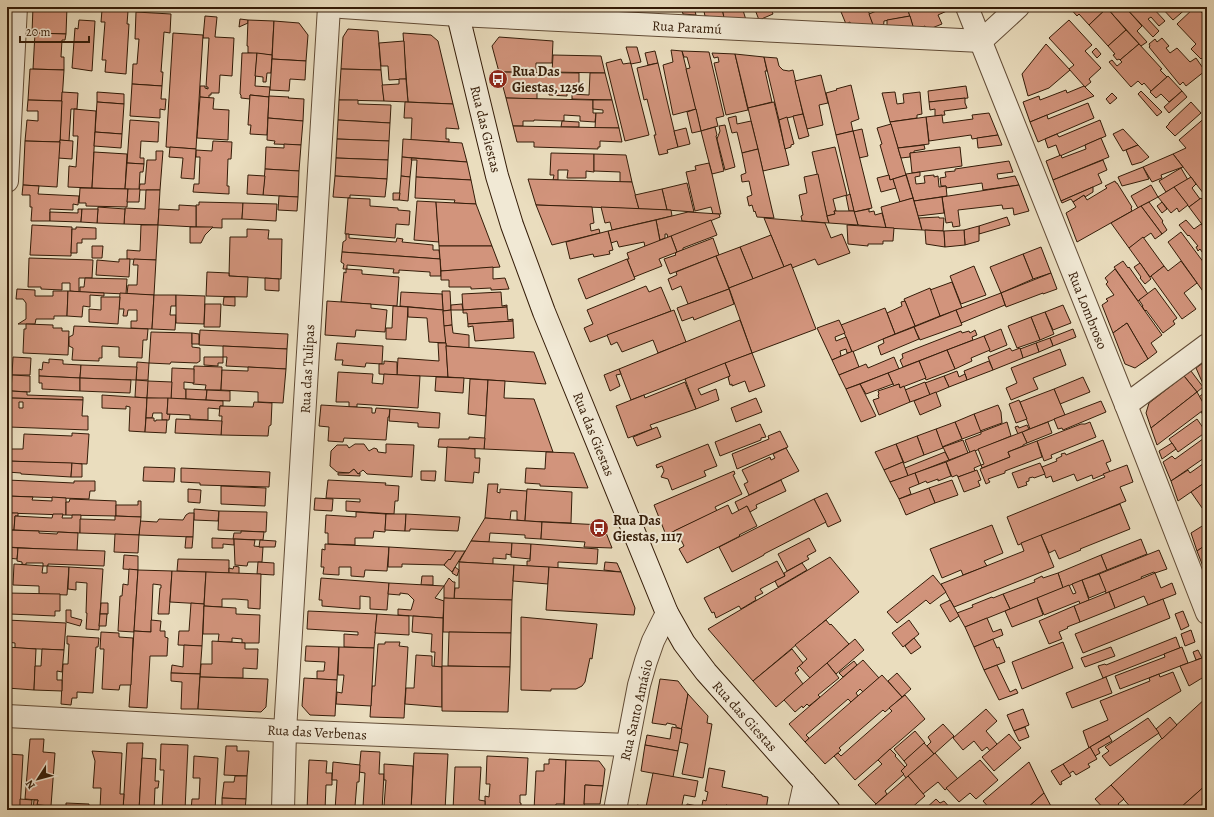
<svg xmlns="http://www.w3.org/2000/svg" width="1214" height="817" viewBox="0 0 1214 817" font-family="Alegreya,serif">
<rect width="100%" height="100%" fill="#eaddbe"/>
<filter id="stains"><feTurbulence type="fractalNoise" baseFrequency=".005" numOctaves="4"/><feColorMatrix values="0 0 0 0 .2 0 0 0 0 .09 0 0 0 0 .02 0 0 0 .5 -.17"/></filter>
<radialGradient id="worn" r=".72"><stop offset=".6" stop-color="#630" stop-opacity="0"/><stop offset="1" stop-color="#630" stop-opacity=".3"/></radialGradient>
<g fill="#d2947c" stroke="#341c08" fill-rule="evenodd">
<polygon points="33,7 67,7 66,34 32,33"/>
<rect x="603" y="7" width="12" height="2"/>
<polygon points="681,7 694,7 696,15 683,14"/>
<polygon points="703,7 722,7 724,18 705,16"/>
<polygon points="722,7 742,7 746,20 724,18"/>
<polygon points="754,7 770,7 773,14 759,20"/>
<polygon points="839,7 867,7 875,30 852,28 850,22 846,24"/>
<polygon points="886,7 907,7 910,16 884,21 883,31 875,30 869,14"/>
<polygon points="907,7 948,7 949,10 938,15 942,24 927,30 925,26 914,30"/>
<polygon points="1069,7 1106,7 1107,8 1089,25 1079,14 1077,16"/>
<polygon points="1106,7 1125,7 1142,26 1137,31 1147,42 1141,46"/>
<polygon points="1125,7 1152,7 1165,21 1159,26 1151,17 1148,19 1159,31 1153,37"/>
<polygon points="1161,7 1188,7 1173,20"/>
<polygon points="1195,7 1197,7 1207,18 1207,53 1201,59 1191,49 1196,44 1177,24"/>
<polygon points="1197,7 1205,7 1207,9 1207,17 1206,17"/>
<polygon points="1107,8 1126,30 1108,46 1089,25"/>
<polygon points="102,10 128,11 127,24 129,24 126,74 105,72 106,60 102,60 105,22 101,22"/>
<polygon points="136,12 171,14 170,33 164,32 161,72 163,72 162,86 132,84 133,64 137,64 139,39 135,39"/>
<polygon points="205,16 217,17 215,37 234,38 232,76 220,75 219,93 211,93 211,95 209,95 209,98 200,97 200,86 205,86 205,88 208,89 208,87 206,87 209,38 203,38"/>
<polygon points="910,16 915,33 887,29 887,20"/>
<polygon points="240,19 248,20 248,23 239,27"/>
<polygon points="79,20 95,21 92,71 72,68 75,28 78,29"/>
<polygon points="248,20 274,21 272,55 248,53 248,46 247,46"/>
<polygon points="1069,20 1092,45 1085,51 1101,68 1089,79 1091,82 1085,87 1069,69 1074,65 1049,38"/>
<polygon points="274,21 299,23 308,35 306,61 272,59"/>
<polygon points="348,29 378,31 381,70 341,69 343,37"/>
<polygon points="1126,30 1139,44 1120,60 1119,59 1117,60 1113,55 1115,54 1108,46"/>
<polygon points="35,33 66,34 65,40 62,40 61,57 64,57 64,70 33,69"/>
<polygon points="173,33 203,35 196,149 166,147"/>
<polygon points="403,33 431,35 438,41 453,104 408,102"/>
<polygon points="499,37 553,41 552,63 536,63 536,72 499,72 492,46"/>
<polygon points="1162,38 1169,46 1166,48 1170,53 1177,48 1190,62 1196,58 1205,71 1186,86 1183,82 1180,85 1149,47 1150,46 1149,44 1155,39 1157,42"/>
<polygon points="404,41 406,79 389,80 388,66 381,66 379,43"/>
<polygon points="1046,44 1070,70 1049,88 1028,96 1022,74"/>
<polygon points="1139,44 1162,69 1160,70 1167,77 1151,91 1144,83 1142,85 1138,81 1131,87 1109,62 1112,60 1117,66 1122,62 1120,60"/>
<polygon points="626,47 637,47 641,62 631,64"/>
<polygon points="1096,48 1101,54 1097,58 1092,52"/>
<polygon points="671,50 682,51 696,109 673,115 663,65 673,62"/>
<polygon points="655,51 658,63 648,65 645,53"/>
<polygon points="682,51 709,52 724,116 716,118 718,126 701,131 686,69 690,68 687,57 684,57"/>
<polygon points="242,53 257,53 255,86 270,87 269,97 250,95 250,99 241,98 241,95 240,94"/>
<polygon points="257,53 272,55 271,73 267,73 266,82 263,82 263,77 255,76"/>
<polygon points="712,53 735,54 748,110 726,115 714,63 719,62 718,57 714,58"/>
<polygon points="735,54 764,57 767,71 765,71 772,102 748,108"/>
<polygon points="553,55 601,56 605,73 552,72"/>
<polygon points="764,57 777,58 779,66 783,70 789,71 793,70 803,114 779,120"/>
<polygon points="272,59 306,61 305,80 290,79 289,91 270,90"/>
<polygon points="621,59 623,64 630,63 631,64 649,135 625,141 606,63"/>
<polygon points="658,63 678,147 667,150 668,153 659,155 654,135 656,135 647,99 644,100 637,68"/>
<polygon points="30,69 64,70 62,101 28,100"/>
<polygon points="341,69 381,70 384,101 339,100"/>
<polygon points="499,72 579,73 579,91 567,91 567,96 549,95 549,91 537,90 537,99 506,98"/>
<polygon points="590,73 605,73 612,100 572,99 572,94 589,95"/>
<polygon points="821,75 828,103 819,105 823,125 807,129 795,81"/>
<polygon points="1168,76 1182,91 1169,102 1161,94 1156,98 1150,92"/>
<polygon points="399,79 406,79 408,102 384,101 382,85 399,84"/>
<polygon points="132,84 162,86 161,99 166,99 165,110 160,109 160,118 130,116"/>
<polygon points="851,85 859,119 851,122 853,131 836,135 826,93 837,90 836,89"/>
<polygon points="966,86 968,98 929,102 928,91"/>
<polygon points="1084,86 1094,96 1030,122 1023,102 1039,96 1040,100 1066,90 1067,93"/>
<polygon points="1141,91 1162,112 1157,116 1138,94"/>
<polygon points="1182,91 1187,97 1169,113 1164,107"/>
<polygon points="62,92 78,93 77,109 71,109 69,141 60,140"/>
<polygon points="97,92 124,94 124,104 97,102"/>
<polygon points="895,92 897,104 904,103 903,94 920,92 922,114 917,115 917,118 890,122 882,93"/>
<polygon points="1112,93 1117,98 1110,104 1106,99"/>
<polygon points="250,95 269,97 267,135 250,134 251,125 248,125"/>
<polygon points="269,96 289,97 288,98 304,99 303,121 268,118"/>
<polygon points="200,97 214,98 213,109 229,110 228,140 197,138"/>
<polygon points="506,98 593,100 593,113 596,113 595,122 580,121 580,116 564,115 564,121 534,120 534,121 523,121 523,126 513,126"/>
<polygon points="965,98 965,103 967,108 944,111 945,115 935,116 935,109 930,110 929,102"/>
<polygon points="28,100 62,101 60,142 25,141 27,120 38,121 38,111 27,111"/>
<polygon points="339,100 358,100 358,104 391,105 390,123 338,120"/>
<polygon points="593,100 612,100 619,128 595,128 596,113 603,113 603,110 593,109"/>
<polygon points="97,102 124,104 122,134 95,132"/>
<polygon points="405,102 453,104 459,129 446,128 446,139 449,139 449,142 411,140 412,118 404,118"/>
<polygon points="774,102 789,165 763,171 748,108"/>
<polygon points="1191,102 1201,113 1175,136 1166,127 1169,124 1169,123"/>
<polygon points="1088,103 1094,118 1038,142 1030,122 1047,115 1048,119"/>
<polygon points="74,109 96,111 92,188 68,187 69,166 76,167 78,136 73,136"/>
<polygon points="696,109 701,131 692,133 687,112"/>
<polygon points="989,113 998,135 972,139 971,135 929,141 926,117 942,115 943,123 973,119 972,115"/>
<polygon points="803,114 809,136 799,139 793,116"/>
<polygon points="736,116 737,124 751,121 758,149 742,153 737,132 732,133 728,118"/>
<polygon points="1207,116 1207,198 1173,154 1186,148 1179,140"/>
<polygon points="787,117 794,144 791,145 791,147 785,149 779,120"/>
<polygon points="926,117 929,144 898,148 890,122"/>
<polygon points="268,118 303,121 301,145 274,144 275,141 267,140"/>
<polygon points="130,120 159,122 158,142 141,141 140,158 144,158 144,164 127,163"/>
<polygon points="338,120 390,123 389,141 337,139"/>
<polygon points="1100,120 1106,136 1060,156 1056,145 1048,148 1045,139 1057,134 1059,137"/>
<polygon points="562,121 579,122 579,127 561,127"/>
<polygon points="891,124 906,175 890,180 880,145 882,144 877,128"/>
<polygon points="725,125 735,167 725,170 717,139 720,131 719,126"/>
<polygon points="513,126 619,128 622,142 600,141 600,147 598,147 598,149 534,147 534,142 517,142"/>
<polygon points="715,127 717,135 716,136 724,171 712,174 701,131"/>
<polygon points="686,128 690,144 678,147 674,131"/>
<polygon points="862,129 868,156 859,158 853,131"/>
<polygon points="1123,129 1138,145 1123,151 1113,134"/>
<polygon points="853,131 872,208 854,212 836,135"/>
<polygon points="95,132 122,134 121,148 94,146"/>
<polygon points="998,135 1002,145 978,148 977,138"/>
<polygon points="1101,138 1109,157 1053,180 1046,161 1061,155 1062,158 1086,149 1085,145"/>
<polygon points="337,139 389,141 388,160 336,158"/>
<polygon points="403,139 462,143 467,162 402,157"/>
<polygon points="60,140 73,141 72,159 58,158"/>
<polygon points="25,141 60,142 57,187 23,185"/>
<polygon points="213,141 232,142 231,159 228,159 227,186 229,186 229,194 193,192 194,184 199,184 200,157 196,157 196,150 212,151"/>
<polygon points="284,144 301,145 299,171 265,169 266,147 284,148"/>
<polygon points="924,145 925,149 914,151 914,153 910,153 910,157 901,158 898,148"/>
<polygon points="1138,145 1149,157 1142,162 1132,165 1126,150"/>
<polygon points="170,147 196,149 194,179 181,178 183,158 169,157"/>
<polygon points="835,147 847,195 833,199 836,211 834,211 835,214 827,216 812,152"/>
<polygon points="960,147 962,166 912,173 910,153"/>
<polygon points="758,149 763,171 774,218 757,217 755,211 754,212 752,205 749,206 747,197 752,195 749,181 742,182 741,175 746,173 742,153"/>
<polygon points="156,151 163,151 160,190 139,190 140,184 145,184 147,160 156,160"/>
<polygon points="94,152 127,154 125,189 92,188"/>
<polygon points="551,153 594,154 594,172 586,171 586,178 567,178 568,170 558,170 558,180 553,180 554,175 550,175"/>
<polygon points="594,154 626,155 632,182 620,182 620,172 594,171"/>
<polygon points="1173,154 1183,167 1161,175 1162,178 1152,182 1143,167"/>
<polygon points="402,157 412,158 410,177 401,176"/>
<polygon points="336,158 388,160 387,179 335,176"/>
<polygon points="412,158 467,162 471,180 416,177 417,160 411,160"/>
<polygon points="1103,160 1107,170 1098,174 1102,183 1061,201 1053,180"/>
<polygon points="1009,161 1013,172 997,174 998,179 1015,176 1019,185 983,190 982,183 946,188 946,186 941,186 940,178 946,177 945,172 955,171 955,169"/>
<polygon points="127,163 144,164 143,172 140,172 139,190 125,189"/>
<polygon points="709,163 712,174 721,214 713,214 711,207 695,211 686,172 696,170 695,166"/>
<polygon points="1143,167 1149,179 1122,186 1118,177"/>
<polygon points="1181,168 1188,180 1166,192 1159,181"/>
<polygon points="265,169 299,171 298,197 263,195"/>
<polygon points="920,172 920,176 915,177 916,184 925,183 924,176 934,175 934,177 938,176 939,187 946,186 947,196 914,201 906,174"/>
<polygon points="818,174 827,216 829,223 802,221 801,216 803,215 799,195 807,193 804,177"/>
<polygon points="248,175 265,176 263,195 247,194"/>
<polygon points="889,175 890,180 893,179 896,188 881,192 877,178"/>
<polygon points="906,175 913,198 900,202 893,179"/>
<polygon points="335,176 387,179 385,197 350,195 350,198 333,197"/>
<polygon points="401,176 410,177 408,201 399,200"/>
<polygon points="416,177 471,180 476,204 454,203 455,200 415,198"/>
<polygon points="1191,177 1196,184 1192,188 1200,199 1189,207 1174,187"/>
<polygon points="528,179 632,182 639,209 536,205"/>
<polygon points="1115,181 1116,183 1117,183 1132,207 1131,208 1132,211 1077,242 1066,213 1076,207 1073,202 1084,195 1087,200 1107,188 1105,186"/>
<polygon points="687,183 694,212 667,210 662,189"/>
<polygon points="23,185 39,186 38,194 79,196 78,205 73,204 73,210 50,209 50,221 31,221 32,207 30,207 30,195 22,195"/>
<polygon points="1019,185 1029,211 1014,215 1013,208 1003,209 1002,205 958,210 960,226 953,227 952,222 946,223 942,197"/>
<polygon points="1151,185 1158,197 1138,208 1131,196"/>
<polygon points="1093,187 1093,192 1085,197 1084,195 1073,202 1071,199 1062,203 1061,201"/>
<polygon points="1174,187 1188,205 1179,212 1177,208 1171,213 1158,197"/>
<polygon points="80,188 128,189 127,207 86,206 86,203 79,203"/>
<polygon points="128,189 140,189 139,202 127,202"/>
<polygon points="662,189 667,210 639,209 635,195"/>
<polygon points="146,190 160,190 158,225 124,224 125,208 145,209"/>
<polygon points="393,193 400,193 399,200 393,200"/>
<polygon points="850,194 854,211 849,211 846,196"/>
<polygon points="279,196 298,197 297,211 278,210"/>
<polygon points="942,197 944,213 918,216 914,201"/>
<polygon points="348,198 370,199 370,206 398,208 398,210 410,211 409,225 396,224 395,238 345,234"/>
<polygon points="913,198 922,230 886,228 881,207"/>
<polygon points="1201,198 1207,205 1207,231 1189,207"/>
<polygon points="417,201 436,202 439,242 414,240"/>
<polygon points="199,202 243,203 242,219 222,219 222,228 196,227 196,205 199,205"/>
<polygon points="436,202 476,204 492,246 439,246"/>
<polygon points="1149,202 1163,221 1162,222 1167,230 1162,234 1141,206"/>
<polygon points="1162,202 1167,209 1162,213 1157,206"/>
<polygon points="243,203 277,204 276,221 242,219"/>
<polygon points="179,205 196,206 196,227 158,225 159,209 179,210"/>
<polygon points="536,205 592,207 594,223 590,224 591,231 599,229 600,233 552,245"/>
<polygon points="1141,206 1162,234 1155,239 1151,233 1129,248 1111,223"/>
<polygon points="98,207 125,209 124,224 97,223"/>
<polygon points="601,207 671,210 672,216 612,230 610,222 605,223"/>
<polygon points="78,209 82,209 81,222 50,221 50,212 78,213"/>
<polygon points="82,209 98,209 97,223 81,222"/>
<polygon points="869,209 869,212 874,211 875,215 882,213 886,228 858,225 854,212"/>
<polygon points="834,211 854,211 858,225 829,223 827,216 835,214"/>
<polygon points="688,212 719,214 720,217 668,238 667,234 665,234 665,238 660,240 656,220"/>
<polygon points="939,217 939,218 944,218 943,231 922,230 919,218"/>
<polygon points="1007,217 1010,225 979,234 979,226"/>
<polygon points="764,218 825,223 831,238 842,234 850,253 818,265 815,259 792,268 791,264 784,267"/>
<polygon points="656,220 660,241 645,247 644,242 619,247 617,241 611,243 608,231"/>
<polygon points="711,220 717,235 683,248 683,250 677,252 671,236"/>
<polygon points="1186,220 1194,229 1201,224 1207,231 1207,259 1200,249 1198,251 1196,247 1198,246 1189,235 1188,236 1179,225"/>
<polygon points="32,225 72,227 71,256 30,255"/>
<polygon points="141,225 158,225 156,260 127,259 127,250 140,251"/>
<polygon points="847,225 894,228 893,241 883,241 883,244 868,244 868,246 848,244"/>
<polygon points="979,226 979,241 965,245 964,230"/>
<polygon points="76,227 96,228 96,239 82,239 82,243 77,243 77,253 71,253 72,229 76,229"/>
<polygon points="190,227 213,227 205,235 201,243 190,243"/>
<polygon points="247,229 269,230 268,239 282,239 281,279 229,276 230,237 247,237"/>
<polygon points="925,230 944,231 945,247 926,244"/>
<polygon points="964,230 965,245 945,247 944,231"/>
<polygon points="608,231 613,250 609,251 610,254 594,257 593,254 570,259 566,242"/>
<polygon points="1181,232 1207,267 1207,297 1168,242"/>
<polygon points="346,234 349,234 349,238 396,242 397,238 403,239 402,242 433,245 433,250 439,250 440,259 342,252 343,242 346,240"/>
<polygon points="771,235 784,267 753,279 740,247"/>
<polygon points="671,236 677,252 659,259 662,266 634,277 627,259 629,259 627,253"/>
<polygon points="1143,237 1164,266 1150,277 1129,248"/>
<polygon points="713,238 719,255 670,274 664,259 676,255 675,254 677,252"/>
<polygon points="92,246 103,246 102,258 92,258"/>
<polygon points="439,246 492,246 500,267 441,271"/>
<polygon points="740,247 753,279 729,288 716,256"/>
<polygon points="1041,247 1051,273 1033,279 1023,254"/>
<polygon points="342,252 440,259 441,276 430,276 430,272 399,270 399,273 393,273 394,269 347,265 347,269 343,269 344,264 341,262"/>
<polygon points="1023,254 1033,279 1001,293 990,267"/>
<polygon points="716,256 729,289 688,304 681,286 672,290 668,279 677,275 676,272"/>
<polygon points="29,258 93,260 92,278 79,278 79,292 70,291 70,283 62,283 62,290 41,289 41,287 28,287"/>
<polygon points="119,259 130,259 129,277 96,275 97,260 119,262"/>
<polygon points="134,259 156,260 154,295 127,294 128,285 137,285 138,265 133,265"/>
<polygon points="627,259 635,279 586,299 578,279"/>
<polygon points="1123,261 1128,268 1129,267 1148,294 1138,301 1114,267"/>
<polygon points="1181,261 1197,283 1184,293 1196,309 1182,319 1151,276 1164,266 1168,271"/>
<polygon points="1140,263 1151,279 1145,284 1140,278 1141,277 1134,267"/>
<polygon points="791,264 816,329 752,353 729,288"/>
<polygon points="974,266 986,295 961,304 950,276"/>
<polygon points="493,267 493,279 505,278 509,289 491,290 491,288 471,289 471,287 449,287 449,280 441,280 441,271"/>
<polygon points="346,269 362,270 362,274 399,277 397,306 341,302 344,272 346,273"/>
<polygon points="1115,269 1162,335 1151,343 1157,352 1148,359 1127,323 1113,333 1102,305 1108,301 1106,299 1114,295 1106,284 1108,282 1105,278"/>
<polygon points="207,272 229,273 229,276 248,277 247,297 206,296"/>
<polygon points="1051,273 1057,289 1043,294 1043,293 1006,307 1001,293"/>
<polygon points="85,278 127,279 126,294 80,292 80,287 84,287"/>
<polygon points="265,278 279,279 279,291 265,290"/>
<polygon points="952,282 962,308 940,316 930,290"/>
<polygon points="646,286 649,292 661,287 671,311 590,342 584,328 593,324 587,310"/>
<polygon points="930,288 940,316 915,326 904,299"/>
<polygon points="1155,288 1177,318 1173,321 1175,324 1163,333 1146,310 1145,311 1142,306 1143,306 1139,300"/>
<polygon points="17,289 35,290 35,296 53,296 53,291 68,291 67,316 54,316 54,319 36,319 35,324 18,324 26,319 26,303 23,299 16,299"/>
<polygon points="729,289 734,304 694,320 693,317 682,321 677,308"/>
<polygon points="68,291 104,293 104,296 90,295 90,307 83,306 82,317 67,316"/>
<polygon points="442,291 450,291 451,310 443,311"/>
<polygon points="401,292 442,294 443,310 400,306"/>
<polygon points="501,292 502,306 507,305 507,307 463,310 462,294"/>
<polygon points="120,293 154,295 152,329 131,328 131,321 137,321 137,310 128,310 127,316 123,316 124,309 119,309"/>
<polygon points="1001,293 1005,305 961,323 956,310"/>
<polygon points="154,295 176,295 176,306 171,306 170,315 176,315 175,330 152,329"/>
<polygon points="176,295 205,296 204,324 176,323"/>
<polygon points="101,297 120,297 118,324 89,322 89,309 101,310"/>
<polygon points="224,297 235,297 235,306 223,305"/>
<polygon points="327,301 371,304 371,308 387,310 385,332 356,330 355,337 325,335"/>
<polygon points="905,301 915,326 895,334 887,313 902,306 901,302"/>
<polygon points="205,304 221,304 220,327 204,327"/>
<polygon points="462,304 463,310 451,310 451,305"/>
<polygon points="1063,305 1071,323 1053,330 1045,312"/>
<polygon points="393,306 408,307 406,340 386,339 386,328 392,328"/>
<polygon points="408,307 443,310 446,343 429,342 427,318 408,317"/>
<polygon points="507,307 508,320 513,319 513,321 468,324 467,313 463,313 463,310"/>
<polygon points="885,308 895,334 852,352 841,325"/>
<polygon points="451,310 452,325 444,326 443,311"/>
<polygon points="674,310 686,342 658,353 653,340 622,352 617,342 611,345 607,335"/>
<polygon points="956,310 962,325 920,340 914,327"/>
<polygon points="1045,312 1054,334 1040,340 1031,317"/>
<polygon points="1031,317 1040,340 1017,348 1008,326"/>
<polygon points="740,320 752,353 631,400 619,369"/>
<polygon points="839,320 845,333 835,337 836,341 846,337 852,352 847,353 846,349 840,351 841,356 832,360 817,328"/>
<polygon points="513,321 514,338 475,341 473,326 468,327 468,324"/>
<polygon points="1127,323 1148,359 1135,368 1125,364 1113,333"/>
<polygon points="26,324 53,325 53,328 62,328 62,331 69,331 68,355 23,353 24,329 26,329"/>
<polygon points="452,325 453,333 469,335 469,348 446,346 444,326"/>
<polygon points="74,326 148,329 147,340 143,340 142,358 119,357 119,347 102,346 102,358 99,358 99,361 72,360 73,348 69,346 69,337 73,335"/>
<polygon points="914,327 919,339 881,355 878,346 884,343 883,339"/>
<polygon points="1001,329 1007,345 990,352 984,336"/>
<polygon points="1073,329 1076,337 1053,346 1050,338"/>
<polygon points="200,330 288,334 287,349 199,345"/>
<polygon points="975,330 977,335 972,337 973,340 903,367 900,360 903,358 902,354 961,331 962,333 969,331 970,333"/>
<polygon points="151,332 192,333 192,347 200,348 200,361 197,363 171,362 170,364 149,363"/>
<polygon points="192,333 199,334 199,344 192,344"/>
<polygon points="984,336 990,350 971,358 972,361 955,369 947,350"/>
<polygon points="1050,338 1053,346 1039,352 1036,343"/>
<polygon points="337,343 383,346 382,364 366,363 365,367 342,365 343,360 335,360"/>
<polygon points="438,343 446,343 448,377 397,375 398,358 439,361"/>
<polygon points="1036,343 1039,352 1023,358 1020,349"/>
<polygon points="223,346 287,349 286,369 226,366 227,357 223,357"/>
<polygon points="446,346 534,352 546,384 448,377"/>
<polygon points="1010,348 1012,351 1020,348 1023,358 993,370 988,357"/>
<polygon points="1060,349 1066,365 1033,378 1038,389 1011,400 1006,388 1017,383 1011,368"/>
<polygon points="947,350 955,369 926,380 919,361"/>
<polygon points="853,351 859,367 839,375 832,360"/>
<polygon points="752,353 765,386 749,392 745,381 732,386 732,384 730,385 728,377 730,376 725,363"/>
<polygon points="13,357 31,358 30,375 12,375"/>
<polygon points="204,357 223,357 223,363 218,363 218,366 204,365"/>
<polygon points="894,357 899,369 846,389 839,375 866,364 868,368"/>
<polygon points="49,359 63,360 63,364 81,365 80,378 39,376 39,369 42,370 43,362 49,363"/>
<polygon points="1207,360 1207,393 1196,368"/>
<polygon points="384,361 397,362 397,375 379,374 379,364 384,364"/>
<polygon points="919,361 926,378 900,388 899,384 894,386 888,373"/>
<polygon points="989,361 993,370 967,380 964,371"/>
<polygon points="137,362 149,363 148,380 136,380"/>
<polygon points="725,363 730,376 698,389 701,395 716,389 719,400 696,409 685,379"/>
<polygon points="81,365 137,367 136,380 80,378"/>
<polygon points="194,366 222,367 221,390 205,390 206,385 193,384"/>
<polygon points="248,367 286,369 283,403 258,402 258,392 221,390 222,370 248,371"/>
<polygon points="172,368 194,369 194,383 184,382 184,389 186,389 186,399 171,399"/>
<polygon points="619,369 621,374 616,375 620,386 610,391 604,375"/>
<polygon points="957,371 959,377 965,374 967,380 949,387 944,376"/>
<polygon points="1191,371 1203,387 1197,392 1184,376"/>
<polygon points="338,372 373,374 372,383 383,384 384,374 420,376 418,408 357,404 357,407 349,407 349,402 336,402"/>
<polygon points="888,373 893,384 866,394 860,384"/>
<polygon points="12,375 30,376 30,392 11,391"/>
<polygon points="39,376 80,378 80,391 42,389 42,383 39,383"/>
<polygon points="944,376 949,387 930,395 925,383"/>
<polygon points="1184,376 1197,392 1151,428 1146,413 1149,403"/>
<polygon points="436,377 464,378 463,393 435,391"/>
<polygon points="1083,377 1090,392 1060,404 1054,389"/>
<polygon points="80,378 131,380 130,393 80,391"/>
<polygon points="470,379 488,380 486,416 468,414"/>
<polygon points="136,380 149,381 147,398 135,397"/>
<polygon points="488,380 505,381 504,398 534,399 553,452 484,449"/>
<polygon points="148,381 172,382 171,399 147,398"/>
<polygon points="685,382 696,409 650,425 652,429 628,438 616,406 644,395 645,398"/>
<polygon points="925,382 930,395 910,402 905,390"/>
<polygon points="860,384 876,416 861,422 846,389"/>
<polygon points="899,384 900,388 904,386 910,402 879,415 873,400 879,398 878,395 879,394 878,391"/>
<polygon points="186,389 207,390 206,400 186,399"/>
<polygon points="1054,389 1065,415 1030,429 1020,402"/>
<polygon points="207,390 230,391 230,401 206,400"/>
<polygon points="11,391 27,392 27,395 83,397 83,400 10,398"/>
<polygon points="1206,391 1207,393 1206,408 1199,397"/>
<polygon points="936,392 941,406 920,415 914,401"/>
<polygon points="1197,392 1206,408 1157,445 1151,428"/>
<polygon points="102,395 147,398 145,432 129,431 130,407 126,406 126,409 102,408"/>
<path d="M10 398 83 400 82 416H88V430L9 427ZM19 402H23V408H19Z"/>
<polygon points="147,398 168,398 167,414 170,414 169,420 162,420 162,413 153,413 152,418 146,418"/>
<polygon points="168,398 223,401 223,406 220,406 220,409 208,408 208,420 190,419 190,415 167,414"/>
<polygon points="756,398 762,412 736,422 731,408"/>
<polygon points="1019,400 1027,419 1016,423 1009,404"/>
<polygon points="1101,401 1106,412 1063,430 1062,428 1058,429 1054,419"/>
<polygon points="254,402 272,403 271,425 269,426 268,436 221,435 222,416 219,416 220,406 253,407"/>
<polygon points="321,405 372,408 372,413 375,413 376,408 390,409 389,417 388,417 386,440 344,438 343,442 328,441 329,427 319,426"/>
<polygon points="998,405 1001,412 1002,423 980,431 974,414"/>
<polygon points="1207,407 1207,420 1201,412"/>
<polygon points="390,409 440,413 439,428 418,427 418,423 389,421"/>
<polygon points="974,414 981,432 962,439 955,422"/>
<polygon points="146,418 154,418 154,421 156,421 156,420 167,420 166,433 145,432"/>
<polygon points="176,419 222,421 221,435 175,433"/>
<polygon points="1197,419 1206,432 1178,452 1169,439"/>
<polygon points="955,422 962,439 942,447 936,429"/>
<polygon points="1007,422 1011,436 970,453 965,440 981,434 981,432"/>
<polygon points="1048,422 1052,433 1027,443 1022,432"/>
<polygon points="1090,422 1096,437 1051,455 1052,458 1044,461 1037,441 1081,424 1085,424"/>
<polygon points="760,424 766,437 761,438 761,440 720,456 715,442"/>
<polygon points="1027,425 1029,429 1018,434 1015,427 1018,426 1019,428"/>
<polygon points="657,427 661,437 637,446 633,437"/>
<polygon points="936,429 943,448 924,455 917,436"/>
<polygon points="780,431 788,447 737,469 732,454 769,439 768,436"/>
<polygon points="1022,432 1027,443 1023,445 1023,446 1008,452 1010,457 982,468 981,465 984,464 978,449"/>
<polygon points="72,433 89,434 87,464 7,461 7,449 23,449 24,434 72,436"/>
<polygon points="917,436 924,455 904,463 896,444"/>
<polygon points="1207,436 1207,456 1171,481 1163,462 1172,456 1175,459"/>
<polygon points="469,437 485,438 484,449 438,447 439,439 469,439"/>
<polygon points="963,440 968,453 949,460 943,447"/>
<polygon points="1103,440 1111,461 1106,463 1110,472 1093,479 1092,475 1077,481 1074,474 1053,482 1051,476 1046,478 1042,467 1057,461 1056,459 1062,456 1061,454 1065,453 1066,455"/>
<polygon points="1037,441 1042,457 1005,471 1005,473 988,479 990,482 986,484 980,469 1010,457 1008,452"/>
<polygon points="1172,443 1176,449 1162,459 1159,451"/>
<polygon points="355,444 364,444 369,451 374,448 377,449 378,452 386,453 386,444 414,445 412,477 367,474 363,470 358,474 354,469 349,473 337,472 330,466 331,451 337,445 347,445 349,448"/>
<polygon points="708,444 717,466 704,471 706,476 672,490 668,479 661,477 664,471 662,466 657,468 656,465"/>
<polygon points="896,444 903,462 884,470 875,452"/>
<polygon points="447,447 475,449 475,458 480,458 479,473 474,472 473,483 445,481"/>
<polygon points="786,448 799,471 749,495 744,484 748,482 742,470 770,457 771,460 775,458 773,454"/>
<polygon points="975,450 981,465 974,468 975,471 958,477 957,475 952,477 946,462"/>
<polygon points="546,452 574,453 588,488 540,486 540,484 525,483 526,468 545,469"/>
<polygon points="945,452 949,460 908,476 905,468"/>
<polygon points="7,461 72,463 71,477 21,474 21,473 7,472"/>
<polygon points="1207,461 1207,481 1178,501 1171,481 1188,470 1190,473"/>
<polygon points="903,462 908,476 890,482 884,470"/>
<polygon points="946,462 951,476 938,481 938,479 927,483 926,481 919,484 915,473"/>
<polygon points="72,463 82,464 82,477 71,477"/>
<polygon points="1040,463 1045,474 1034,478 1033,477 1029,478 1029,481 1026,482 1027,485 1018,488 1012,473"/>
<polygon points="1127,465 1133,482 1120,487 1126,501 1018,545 1007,517 1105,477 1103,474"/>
<polygon points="144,467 175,468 174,482 143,481"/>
<polygon points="181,468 270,472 269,487 200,485 200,483 181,482"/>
<polygon points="354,469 358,474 360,473 360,476 338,475 338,473 349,473"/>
<polygon points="977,470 981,480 978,481 980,486 964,492 958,477"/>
<polygon points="421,471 436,471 435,481 421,480"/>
<polygon points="734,471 735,474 733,475 742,494 715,507 717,511 666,535 654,505"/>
<polygon points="915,473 919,484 909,488 911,494 899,499 890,482"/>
<polygon points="7,480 74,483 74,481 95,481 95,491 90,491 89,499 7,496"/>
<polygon points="328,480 386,483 385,485 399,486 398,501 395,501 394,514 346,511 346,501 360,502 360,499 326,498"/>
<polygon points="781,480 786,491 756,505 757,508 750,512 747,506 739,511 735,502"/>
<polygon points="952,480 958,495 935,503 929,488"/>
<polygon points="1207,481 1207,515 1191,492"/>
<polygon points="488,484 498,484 497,492 500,493 500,489 527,491 525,521 517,520 517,511 511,511 510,520 485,518"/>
<polygon points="221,486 266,488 265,506 221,504"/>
<polygon points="929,488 935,503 906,515 899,499"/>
<polygon points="188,489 201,490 200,503 188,502"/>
<polygon points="527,489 572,492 571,523 525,521"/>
<polygon points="827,493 841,521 828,527 814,499"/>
<polygon points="7,496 33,497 32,500 52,501 52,497 66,498 66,515 7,513"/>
<polygon points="315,498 333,499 332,511 314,510"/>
<polygon points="70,499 116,501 116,516 66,515 66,502 69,502"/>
<polygon points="814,499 826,522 764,554 764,555 732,572 719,547"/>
<polygon points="138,501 141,501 141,517 116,516 116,505 138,505"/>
<polygon points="1120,504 1130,529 1080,549 1081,550 1059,559 1055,550 1049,553 1041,535"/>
<polygon points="728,505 732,514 747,506 757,526 739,535 740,536 687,563 679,549 684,546 679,536 676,537 674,531"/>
<polygon points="194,509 219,511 218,521 194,520"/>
<polygon points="219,511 267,512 266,532 218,530"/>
<polygon points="356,512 386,514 385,532 374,531 373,538 355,538 355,545 328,544 328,533 325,533 326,515 356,517"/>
<polygon points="7,513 18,513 18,516 15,516 14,530 7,530"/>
<polygon points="189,513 194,513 193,537 139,535 140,521 157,522 159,519 183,520 186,515"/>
<polygon points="53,514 63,514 62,518 72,518 72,515 81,515 80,533 14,530 15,516 52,518"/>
<polygon points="386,514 406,514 405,531 385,530"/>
<polygon points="406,514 460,517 458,531 410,529 410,531 405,531"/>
<polygon points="115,516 141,517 139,535 80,533 80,519 115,520"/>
<polygon points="485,518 542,522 541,539 525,538 525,535 490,533 489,542 471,541"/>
<polygon points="542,522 603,525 612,548 584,547 585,542 541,539"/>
<polygon points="1207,523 1207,544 1197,551 1191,533"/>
<polygon points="992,525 1003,553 984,561 987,566 963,575 961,570 942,578 930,549"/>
<polygon points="7,530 39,531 39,533 57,534 58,532 78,533 77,551 7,547"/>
<polygon points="241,531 264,532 263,540 233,539 234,533 241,533"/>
<polygon points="115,534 139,535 138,553 114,552"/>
<polygon points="1041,535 1054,567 954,607 941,584 1024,551 1021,543"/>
<polygon points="186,537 193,537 192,548 185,548"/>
<polygon points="212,538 234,539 234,545 223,544 223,548 212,548"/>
<polygon points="809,538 816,551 807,556 809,559 787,571 778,554"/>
<polygon points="234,539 255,540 254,546 263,547 262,562 248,562 247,566 235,565"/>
<polygon points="1141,539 1147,554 1107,570 1101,555"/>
<polygon points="260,540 276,541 275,547 259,547"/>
<polygon points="471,541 512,543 511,555 506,554 506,559 493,558 493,564 459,562"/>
<polygon points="512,543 531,544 530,559 511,557"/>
<polygon points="325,544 389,547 387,571 365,570 364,577 351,576 351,567 339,567 339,575 323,574 324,567 321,567 322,549 325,550"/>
<polygon points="531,544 598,549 597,564 558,562 558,568 527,566 527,561 530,561"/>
<polygon points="1207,544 1207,567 1204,569 1197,551"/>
<polygon points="7,547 18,548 17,559 7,558"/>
<polygon points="389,547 456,551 450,560 449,559 444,565 402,564 402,567 388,567"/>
<polygon points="18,548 105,551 104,566 48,564 48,566 43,566 43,563 26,563 26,565 22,564 22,562 17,561"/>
<polygon points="1159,550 1167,569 1155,573 1154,572 1141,577 1142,579 1106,593 1099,574"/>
<polygon points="456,551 465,551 452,572 444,565 449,559 450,560"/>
<polygon points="124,555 138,556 138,570 123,569"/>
<polygon points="1101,555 1107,570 1063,588 1058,573"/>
<polygon points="830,557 859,592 753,681 708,629"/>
<polygon points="178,559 229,560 229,573 177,571"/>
<polygon points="777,561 785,576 760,589 763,593 755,597 756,600 741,609 739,606 716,618 714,612 712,613 704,598"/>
<polygon points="258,562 274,563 274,575 257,574"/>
<polygon points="459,562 514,565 512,600 454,599 455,588 459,588"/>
<polygon points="605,562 617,563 621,572 604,570"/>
<polygon points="802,563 807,570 778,587 775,581 785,576 784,573"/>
<polygon points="14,564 43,566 42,573 47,573 47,566 69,567 67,595 39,594 39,586 13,585"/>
<polygon points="514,565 549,567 548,584 513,581"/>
<polygon points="234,566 239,567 239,574 229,573 229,568 233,569"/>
<polygon points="69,567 103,569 99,630 86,629 87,613 86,613 87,583 76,582 76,590 68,589"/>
<polygon points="455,567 459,570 457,576 452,573"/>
<polygon points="549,567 621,572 635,608 634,615 546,610"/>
<polygon points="129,569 138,570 134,632 118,631 120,596 122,596 123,584 128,585"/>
<polygon points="138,570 172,571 169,614 158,614 160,588 161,588 161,585 153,584 151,632 134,631"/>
<polygon points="172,571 206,572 204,604 170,602"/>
<polygon points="206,572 261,574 260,609 248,608 248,600 235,599 222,599 222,607 204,606"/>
<polygon points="1058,573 1063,588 1010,609 1003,594 1035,582 1034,580 1042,576 1043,578"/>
<polygon points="1155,573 1161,588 1172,583 1176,594 1148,605 1144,596 1115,608 1109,592"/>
<polygon points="1099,574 1106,591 1089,598 1082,580"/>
<polygon points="933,575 942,586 946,592 930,604 926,600 897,623 887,612"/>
<polygon points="422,576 433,576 433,585 421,585"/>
<polygon points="321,578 389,583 387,610 370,609 370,597 360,596 360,609 322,606 322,600 319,600"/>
<polygon points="449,578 453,582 455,582 454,599 444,598 444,586"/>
<polygon points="1082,580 1089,600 1080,604 1079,601 1044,615 1037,598 1069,585 1073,594 1076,593 1072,584"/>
<polygon points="389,583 444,586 435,598 444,601 443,618 398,615 398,609 411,610 414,600 408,594 400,593 400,595 388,594"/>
<polygon points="1109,592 1115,608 1080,622 1074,606"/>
<polygon points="7,593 60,594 60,611 55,611 55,616 10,614 10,603 7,603"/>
<polygon points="1003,594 1010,609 965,627 957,613 973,607 972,605 992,597 993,598"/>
<polygon points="444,598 512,600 511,633 443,632"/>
<polygon points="1037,598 1043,615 1012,627 1005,611"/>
<polygon points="1163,599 1170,618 1083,653 1075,634"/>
<polygon points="950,600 959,616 950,622 940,605"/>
<polygon points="101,603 108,603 108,614 100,614"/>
<polygon points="191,603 204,604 202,646 178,645 179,631 189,631"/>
<polygon points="204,606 236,608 236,614 260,615 259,643 242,643 242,639 232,638 232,642 218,642 219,634 203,634"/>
<polygon points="1074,606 1080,622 1067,627 1068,628 1059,632 1062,639 1049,644 1039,621"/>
<polygon points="66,610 71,610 71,617 82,620 80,626 66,622"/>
<polygon points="308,611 377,614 374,648 344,647 344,634 358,635 358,632 307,629"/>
<polygon points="1183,611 1189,626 1181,630 1175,614"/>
<polygon points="100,614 107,614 106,626 99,626"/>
<polygon points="377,614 409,616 409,635 375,633"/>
<polygon points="413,616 443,618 442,667 434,667 435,652 431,652 432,634 412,632"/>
<polygon points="521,617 597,624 592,659 590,658 585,682 582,686 576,689 551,689 551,691 521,690"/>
<polygon points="987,618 993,632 1001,629 1003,635 974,647 965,627"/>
<polygon points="7,620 66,623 64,650 15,648 15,643 7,642"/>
<polygon points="151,620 161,621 160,631 165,631 165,637 168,638 167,656 150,656 147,708 129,707 134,631 151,632"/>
<polygon points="826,620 830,625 831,624 849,644 810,678 799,666 807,659 795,645"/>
<polygon points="909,620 919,634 903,647 892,633"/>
<polygon points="1191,630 1195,642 1185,646 1181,634"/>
<polygon points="101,632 119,633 119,637 133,638 131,685 120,685 119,690 102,689 104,649 100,649"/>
<polygon points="449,632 511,633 510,667 448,666"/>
<polygon points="67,636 99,638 98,647 96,647 93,693 77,692 77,698 72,698 71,705 61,704 63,664 68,664 69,644 67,644"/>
<polygon points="1176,637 1180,648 1103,678 1098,666 1105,664 1106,665"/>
<polygon points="914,638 921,647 911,654 905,646"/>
<polygon points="855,639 864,650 836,674 827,663"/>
<polygon points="993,639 997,648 999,647 1005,662 984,670 974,647"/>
<polygon points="212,641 245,643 245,649 258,649 257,669 243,668 243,678 200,677 201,664 212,664"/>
<polygon points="385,642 400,642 399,646 408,647 404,718 370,717 372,686 375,686 378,644 385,644"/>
<polygon points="1063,642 1073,668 1022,689 1012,662"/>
<polygon points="184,645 202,646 200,674 171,673 172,665 183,667"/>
<polygon points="306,646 339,647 337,680 317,679 317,671 324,671 325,662 305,661"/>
<polygon points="7,647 36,649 34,690 7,688"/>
<polygon points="339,647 374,648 371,706 336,704 337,692 342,693 344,675 338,675"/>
<polygon points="1111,647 1115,656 1085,667 1081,658"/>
<polygon points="1182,647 1188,663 1120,689 1115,676 1165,657 1164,654"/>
<polygon points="42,649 64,650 62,672 57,671 57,680 62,680 62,691 34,690 35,666 41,666"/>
<polygon points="792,649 803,663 797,668 799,670 795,673 803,684 776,707 753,681"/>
<polygon points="1198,650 1202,658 1196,660 1193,652"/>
<polygon points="416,655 432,656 432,666 442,667 442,707 405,704 406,688 414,688"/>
<polygon points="1202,658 1207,672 1207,675 1189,686 1180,666"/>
<polygon points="863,660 879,678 863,692 860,689 856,693 858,696 851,702 848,699 806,735 809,738 805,742 789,724"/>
<polygon points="854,661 857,665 843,677 839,673"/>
<polygon points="827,663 839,678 818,695 820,697 809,706 807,704 803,708 802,706 795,712 784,700"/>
<polygon points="997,665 1010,692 1016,689 1018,693 999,700 984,670"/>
<polygon points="442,666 510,667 508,712 442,711"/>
<polygon points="1173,672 1181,691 1089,748 1083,731 1108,720 1100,701 1150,681 1149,678 1159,674 1160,677"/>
<polygon points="171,673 200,674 198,709 181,709 182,682 171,681"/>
<polygon points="897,673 911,689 902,697 888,681"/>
<polygon points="882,675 902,697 885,712 883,710 839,748 841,750 825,764 805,742"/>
<polygon points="200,677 268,679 266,707 261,712 198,709"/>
<polygon points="1106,677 1112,693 1072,708 1066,693"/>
<polygon points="304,678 337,680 335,716 310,715 302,706"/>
<polygon points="660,679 678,681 688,694 682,729 676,727 676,725 667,723 666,725 652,723"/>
<polygon points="688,694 708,716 707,723 712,724 703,778 682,774 688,744 679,742"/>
<polygon points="905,695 925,719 855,780 834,756 838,753 841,756 892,711 889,708"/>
<polygon points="1207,697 1207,756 1205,757 1207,758 1207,784 1178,810 1133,810 1111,785"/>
<polygon points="986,709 997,721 986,731 997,744 990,751 987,747 982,751 974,741 963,750 953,738"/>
<polygon points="1023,709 1029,725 1014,731 1007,715"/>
<polygon points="1170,717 1177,725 1162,739 1156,729"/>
<polygon points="1148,718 1159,733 1110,766 1102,756 1109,751 1105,747"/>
<polygon points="943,724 954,736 934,754 927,746 931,742 928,737"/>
<polygon points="672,727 682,729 678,751 645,745 647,735 670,739"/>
<polygon points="1025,727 1029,737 1019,741 1014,731"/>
<polygon points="915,731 925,743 904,761 894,749"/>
<polygon points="1009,734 1021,748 994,771 982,757"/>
<polygon points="1109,736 1112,741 1098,749 1100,753 1095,756 1090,747"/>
<polygon points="30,739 44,739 43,752 55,753 51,806 37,805 38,800 25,799"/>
<polygon points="127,743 143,743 139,810 123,810"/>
<polygon points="924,743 934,754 906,778 901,771 907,765 904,761"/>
<polygon points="161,744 188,745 185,810 162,809 164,770 160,770"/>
<polygon points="645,745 678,751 673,777 641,771"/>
<polygon points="226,746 237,746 237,751 249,751 247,776 224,775"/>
<polygon points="1090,747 1097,759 1088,764 1090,767 1076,775 1073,771 1069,774 1063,764"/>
<polygon points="890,749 896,755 895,756 905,767 901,771 904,774 885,791 887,794 876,804 858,785 882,764 878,760"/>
<polygon points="92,751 122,753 120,794 124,794 123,809 100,808 101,788 93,788 95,761"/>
<polygon points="361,751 380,752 379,774 384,774 382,810 357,810 358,807 363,807 365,773 359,772"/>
<polygon points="414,753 448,754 445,810 411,810"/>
<polygon points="935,753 958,779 945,790 938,782 923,794 908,776"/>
<polygon points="7,754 23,755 20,810 7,810"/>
<polygon points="194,756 218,758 215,810 191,810 192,799 199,799 200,778 193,778"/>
<polygon points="487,756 528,758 526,795 520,795 520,803 521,803 521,806 526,806 525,810 485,810 485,796 489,797 490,784 486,784"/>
<polygon points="142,758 156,759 155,781 159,781 158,788 155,788 154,810 139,810"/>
<polygon points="549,759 566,760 564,804 556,804 555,810 534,810 536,771 544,771 544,764 549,764"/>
<polygon points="309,760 327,761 326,773 332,773 332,785 326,785 325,810 307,810"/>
<polygon points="566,760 599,761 605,769 603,786 585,785 584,810 564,810"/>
<polygon points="980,760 998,780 976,799 970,793 959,802 946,788"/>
<polygon points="333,762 360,765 359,782 357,782 355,806 358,807 357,810 335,810 337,780 332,780"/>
<polygon points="1029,762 1044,793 1025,810 991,810 983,801"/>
<polygon points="384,764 413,766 411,810 385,810 385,807 384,806 386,780 384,780"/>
<polygon points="1063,764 1071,776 1061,782 1062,784 1060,785 1051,771"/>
<polygon points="455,767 481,767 479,800 485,801 485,810 453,810"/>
<polygon points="709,768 725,771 722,787 762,795 762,796 768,797 766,810 727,810 727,805 726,805 725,810 701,810 703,800 706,801 708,792 705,791"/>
<polygon points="653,773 698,781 695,797 684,795 681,810 665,810 646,807"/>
<polygon points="235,776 247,776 246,799 222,798 224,782 234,782"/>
<polygon points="908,776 925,796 909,810 880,810 875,805 876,804"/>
<polygon points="1207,784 1207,807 1204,810 1181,810 1180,808"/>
<polygon points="585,785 603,786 600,804 584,804"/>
<polygon points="1111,785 1124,799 1118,804 1123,810 1105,810 1095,799"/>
<polygon points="1044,793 1052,808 1049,810 1025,810"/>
<polygon points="222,798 246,799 245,810 222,810"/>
<polygon points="20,799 32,800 31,810 20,810"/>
<polygon points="936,799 940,803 944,801 952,810 924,810"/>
<polygon points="34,800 38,800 37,805 53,806 53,810 33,810"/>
<polygon points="66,803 89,804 89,810 66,810"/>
<polygon points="687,804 702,807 701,810 686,810"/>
<polygon points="637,805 646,807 665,810 636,810"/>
<polygon points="1130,806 1133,810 1125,810"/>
<polygon points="101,808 123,809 101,810"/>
</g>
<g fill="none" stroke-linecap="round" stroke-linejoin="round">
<defs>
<g id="street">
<polyline points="342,7 458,15 981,41 1018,7"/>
<polyline points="967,7 1126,405 1207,613"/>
<polyline points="7,181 16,7"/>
<polyline points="1126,405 1207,345"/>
<polyline points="7,716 285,731 627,745"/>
<polyline points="283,810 285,731 329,7"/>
<polyline points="615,810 639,685 646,661 653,641 667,613"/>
<polyline points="799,810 805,783"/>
</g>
<polyline id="secondary" points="456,7 497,176 512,225 544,312 667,613 684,643 706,672 829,810"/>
</defs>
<use href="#street" stroke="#624c36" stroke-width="24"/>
<use href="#secondary" stroke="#341c08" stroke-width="24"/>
<use href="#street" stroke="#f1e9d5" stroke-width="22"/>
<use href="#secondary" stroke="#f1e9d5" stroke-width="22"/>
</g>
<defs>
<symbol id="bus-disc" viewBox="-11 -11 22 22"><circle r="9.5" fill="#8f2418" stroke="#f1e9d5"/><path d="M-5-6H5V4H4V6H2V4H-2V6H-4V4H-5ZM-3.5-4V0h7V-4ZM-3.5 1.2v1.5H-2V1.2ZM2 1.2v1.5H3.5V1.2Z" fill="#fff"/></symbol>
</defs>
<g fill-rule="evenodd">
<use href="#bus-disc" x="487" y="68" width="22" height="22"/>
<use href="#bus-disc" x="588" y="517" width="22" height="22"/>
</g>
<g text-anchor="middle" stroke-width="4" stroke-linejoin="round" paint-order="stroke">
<g font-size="14" fill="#341c08" stroke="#f1e9d5">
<text transform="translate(687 27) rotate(3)" y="5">Rua Paramú</text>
<text transform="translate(486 129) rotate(76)" y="5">Rua das Giestas</text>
<text transform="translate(1088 310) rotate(68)" y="5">Rua Lombroso</text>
<text transform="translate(307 369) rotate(-87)" y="5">Rua das Tulipas</text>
<text transform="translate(594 434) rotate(68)" y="5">Rua das Giestas</text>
<text transform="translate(636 710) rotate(-77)" y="5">Rua Santo Amásio</text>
<text transform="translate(745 716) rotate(48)" y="5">Rua das Giestas</text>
<text transform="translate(317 732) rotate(3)" y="5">Rua das Verbenas</text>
</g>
<g font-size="14" font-weight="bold" fill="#341c08" stroke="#f1e9d5" text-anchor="start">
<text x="512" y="76">Rua Das<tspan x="512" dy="16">Giestas, 1256</tspan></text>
<text x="613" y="525">Rua Das<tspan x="613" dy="16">Giestas, 1117</tspan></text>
</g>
</g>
<rect width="1214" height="817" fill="none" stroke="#eaddbe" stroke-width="24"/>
<rect x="8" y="8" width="1198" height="801" fill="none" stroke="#341c08" stroke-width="2"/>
<rect x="12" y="12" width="1190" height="793" fill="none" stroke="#341c08"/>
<g transform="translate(38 779) rotate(234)" stroke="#f1e9d5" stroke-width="3" paint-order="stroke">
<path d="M0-3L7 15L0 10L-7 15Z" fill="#341c08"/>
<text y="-6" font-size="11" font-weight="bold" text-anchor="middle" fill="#341c08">N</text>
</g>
<path d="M20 36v6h69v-6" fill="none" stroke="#341c08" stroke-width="2"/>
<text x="26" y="36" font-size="12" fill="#341c08" stroke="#f1e9d5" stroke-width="3" paint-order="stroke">20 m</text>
<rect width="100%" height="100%" filter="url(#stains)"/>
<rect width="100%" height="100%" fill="url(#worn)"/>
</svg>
